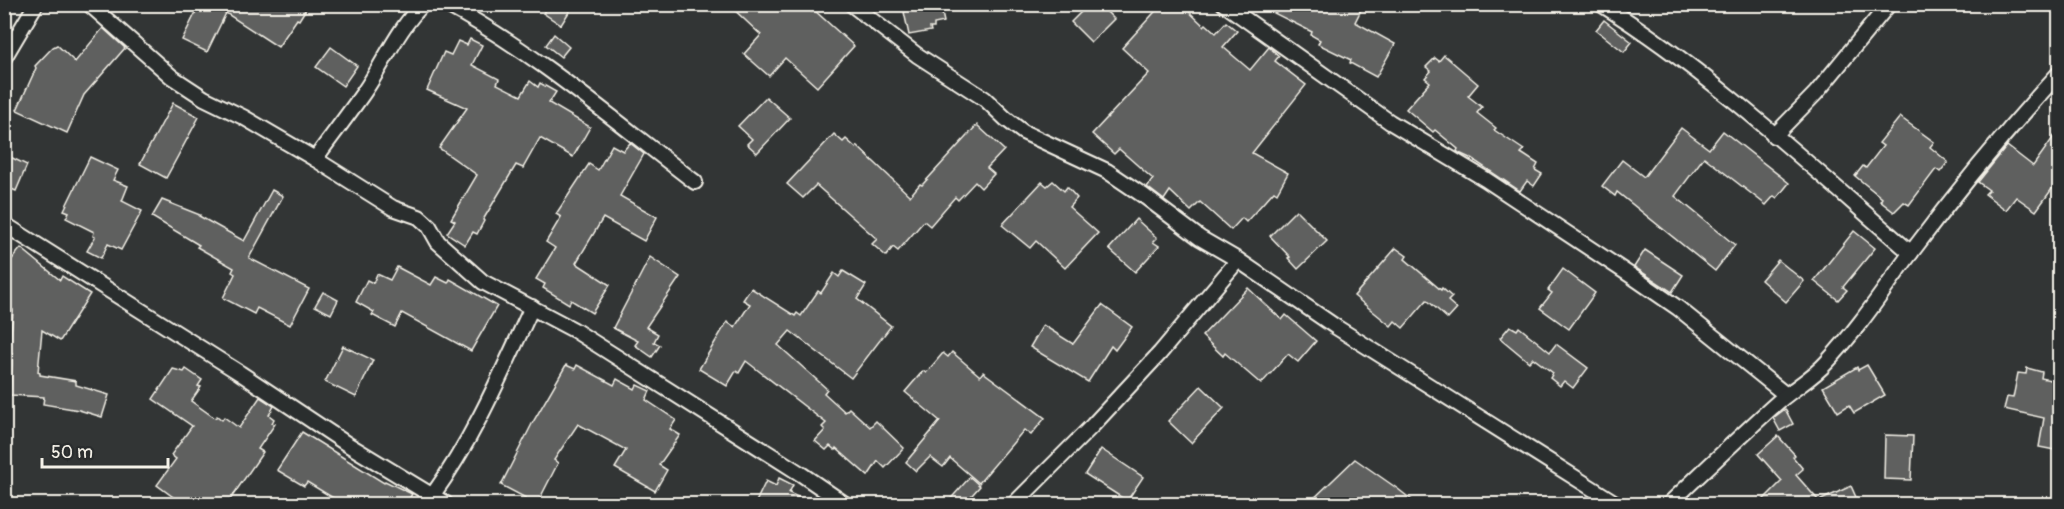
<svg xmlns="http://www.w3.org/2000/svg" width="2064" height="509" viewBox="0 0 2064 509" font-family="Pangolin,sans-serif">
<rect width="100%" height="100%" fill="#323535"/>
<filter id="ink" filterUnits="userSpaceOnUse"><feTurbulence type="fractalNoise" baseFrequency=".0167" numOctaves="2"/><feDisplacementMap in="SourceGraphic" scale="12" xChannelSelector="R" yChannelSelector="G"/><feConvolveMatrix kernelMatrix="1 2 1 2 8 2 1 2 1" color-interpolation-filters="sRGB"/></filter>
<g filter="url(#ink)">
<g fill="#5f605f" stroke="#f4f1e8" stroke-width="1.5">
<polygon points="200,4 309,4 299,20 297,19 278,47 226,13 207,52 182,40"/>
<polygon points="549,4 574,4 561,25 543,13"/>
<polygon points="728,4 803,4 812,12 814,10 854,46 817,87 785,58 769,76 744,54 761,35"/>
<polygon points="905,4 940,4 944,22 934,24 934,28 930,28 931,31 909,35 904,12 906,11"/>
<polygon points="1089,4 1099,4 1114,19 1091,42 1071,22"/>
<polygon points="1162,4 1181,4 1204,26 1206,24 1216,33 1226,22 1237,31 1223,47 1250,70 1269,47 1279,56 1275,61 1306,85 1252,153 1288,173 1277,193 1274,191 1246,222 1242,218 1231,230 1200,202 1191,211 1170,191 1164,200 1147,187 1153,179 1119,149 1114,154 1092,134 1149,73 1122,48"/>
<polygon points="1256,4 1364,4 1355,22 1395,44 1376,77 1350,63 1351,60 1318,44 1320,40 1311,35 1312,32"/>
<polygon points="1604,20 1632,42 1624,52 1596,30"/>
<polygon points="103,28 125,48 84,95 67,133 17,110 36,68 35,66 53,47 57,45 75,62"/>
<polygon points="554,34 569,47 561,57 546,45"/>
<polygon points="470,39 482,45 472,65 499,79 497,84 521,96 530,81 538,87 540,83 556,92 549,103 590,127 573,157 540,138 523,168 516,165 483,220 484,221 477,234 473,232 465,245 447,233 455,221 451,219 477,175 439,148 467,108 427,90 444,52 451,55 458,41 467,45"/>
<polygon points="331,47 357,66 343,86 316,67"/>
<polygon points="1444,55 1478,84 1468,96 1482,107 1477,113 1496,128 1494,130 1524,150 1521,153 1538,164 1535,170 1542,174 1534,186 1527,181 1520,191 1472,159 1459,153 1457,151 1458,149 1435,130 1433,132 1406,109 1430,82 1425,78 1431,71 1426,67 1435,58 1439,61"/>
<polygon points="766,97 790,118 757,153 747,144 752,139 738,126"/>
<polygon points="173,103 199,117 166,178 140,164"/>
<polygon points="1900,117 1934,142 1930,147 1948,162 1940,172 1936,169 1909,205 1904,202 1894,212 1880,201 1882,198 1855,176 1863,166 1866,168 1883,146 1879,143"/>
<polygon points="977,125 1004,150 987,168 994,174 981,188 975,182 958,200 955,197 930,226 924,221 898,251 893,247 886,256 872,244 877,239 816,185 803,198 787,184 834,134 843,142 846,139 856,148 857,146 910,196 920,184 922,185"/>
<polygon points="1681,128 1709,149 1723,131 1789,183 1777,198 1774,196 1766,205 1704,157 1675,196 1735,245 1715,271 1617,192 1615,196 1602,186 1622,160 1644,177"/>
<polygon points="2060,128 2060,178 2036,211 2016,197 2006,210 1985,194 1989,190 1978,182 2007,146 2033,166"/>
<polygon points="630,143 644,154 620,196 657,217 644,241 603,218 576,263 610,285 592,313 571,300 569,304 543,288 545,284 536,279 555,248 546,242 561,217 556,214 589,164 598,170 612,145 623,151"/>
<polygon points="4,154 27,165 16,191 4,186"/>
<polygon points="90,157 118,170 113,180 128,186 122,201 142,211 121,250 108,244 101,258 87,251 95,237 93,236 94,232 66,218 69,212 64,210"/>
<polygon points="1053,181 1064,191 1067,187 1077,198 1069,207 1098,233 1065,268 1036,241 1030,248 1002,225 1042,182 1047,186"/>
<polygon points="272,190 283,196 249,258 309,289 290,325 257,308 254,314 223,298 235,274 232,272 234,268 197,247 199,245 152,217 162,200 200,215 199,216 244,241"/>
<polygon points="1296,210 1327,241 1298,269 1288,258 1290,257 1270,236"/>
<polygon points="1136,219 1157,238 1153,242 1159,246 1135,272 1109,249"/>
<polygon points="1854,231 1875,248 1843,287 1847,290 1838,300 1814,281"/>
<polygon points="21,248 60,280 62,276 90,294 60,341 42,330 38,372 40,373 40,375 76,381 76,385 109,395 102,417 79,410 43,404 44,397 10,395 12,364 12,354 9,354 13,311 4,322 4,269"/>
<polygon points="1396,248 1407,256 1405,259 1441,290 1442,288 1452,297 1448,301 1457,309 1448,319 1427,300 1403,328 1395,321 1391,326 1354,296"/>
<polygon points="1645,250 1683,275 1672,292 1634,267"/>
<polygon points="650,257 680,277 646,327 658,334 654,342 660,345 652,357 635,345 638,341 613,328"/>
<polygon points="1778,260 1804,281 1786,302 1761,280"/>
<polygon points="397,267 431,285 436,277 448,283 450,279 497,306 471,351 402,313 395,327 372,315 374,312 356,302 367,280 373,283 377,274 390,280"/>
<polygon points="1563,269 1595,293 1569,329 1540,308 1552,293 1548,290"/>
<polygon points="843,271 866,285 857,299 891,326 851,378 790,331 778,345 827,389 824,393 845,412 849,408 870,427 876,421 904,448 885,468 878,461 868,476 836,448 835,450 830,446 826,450 815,441 825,430 822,427 826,423 746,361 739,373 736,371 727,386 699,369 727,322 735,327 750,304 743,300 751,288 795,316 797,313 801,316 818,291 821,293 834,273 839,277"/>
<polygon points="1248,288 1282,320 1286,315 1316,341 1298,362 1288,354 1261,384 1225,353 1223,356 1202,336"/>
<polygon points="323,292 338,300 331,314 315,306"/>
<polygon points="1102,305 1132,327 1115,350 1111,346 1088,382 1030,347 1043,325 1073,344"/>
<polygon points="1510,326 1517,330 1519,327 1550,352 1556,344 1588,368 1573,388 1564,381 1560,386 1550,378 1553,373 1533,358 1529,362 1500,338"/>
<polygon points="343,346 373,360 356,397 325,382"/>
<polygon points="952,352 980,376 983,372 1045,418 1031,435 1024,430 979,483 950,458 943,467 930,457 916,471 906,462 940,421 905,392 923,371 926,373 943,353 948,357"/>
<polygon points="566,365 575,369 577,365 614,385 617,379 635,389 637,385 650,391 646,400 676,420 670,429 680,435 659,465 667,470 655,491 615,468 626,450 578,424 554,460 558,463 537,504 501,485 533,422"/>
<polygon points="1867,365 1885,395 1854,413 1849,405 1838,412 1823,387 1857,367 1858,370"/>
<polygon points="2027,368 2042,372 2041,378 2060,382 2060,451 2039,447 2044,418 2004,409 2007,397 2013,398 2018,373 2026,374"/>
<polygon points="173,369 184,372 186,369 202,380 198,386 201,387 191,401 215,418 217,416 222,420 224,417 239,428 260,397 274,406 269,415 274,419 272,423 275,424 258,449 263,452 227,504 190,504 182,499 180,502 157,485 176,459 171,455 192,426 153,399"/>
<polygon points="1201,386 1224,408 1191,443 1168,421"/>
<polygon points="1785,409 1793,424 1780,431 1773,418"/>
<polygon points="302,432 384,483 385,481 412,494 406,504 343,504 307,482 304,486 277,470"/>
<polygon points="1885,435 1913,436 1911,480 1884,479"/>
<polygon points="1778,436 1795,455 1793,457 1803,469 1796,475 1819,501 1851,486 1859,504 1759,504 1782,481 1758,454"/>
<polygon points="1101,449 1143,477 1127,501 1085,474"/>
<polygon points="1355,459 1398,489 1417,504 1308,504"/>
<polygon points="970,477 980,486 964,504 946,504"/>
<polygon points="779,478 793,485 789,493 813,504 755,504 766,481 776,486"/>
</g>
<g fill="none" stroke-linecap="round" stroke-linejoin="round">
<defs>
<g id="minor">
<polyline points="89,4 172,77 204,98 243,117 315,159 393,208 419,217 429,226 438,242 483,282 574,330 801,474 845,504"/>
<path d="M445 4C533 50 616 122 695 182"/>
<polyline points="851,4 917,55 985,99 1006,119 1023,132 1107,171 1144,196 1200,238 1238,260 1336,327 1617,504"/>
<polyline points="1224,4 1390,122 1485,179 1630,275 1678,308 1786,395"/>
<path d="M1601 4C1713 74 1811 167 1911 253"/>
<polyline points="4,58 36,4"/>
<polyline points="1774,136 1816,93 1889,4"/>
<path d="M315 159C331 137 348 115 364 92 384 63 397 30 423 4"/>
<polyline points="4,224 240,373 347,444 446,504"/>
<path d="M432 496C474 438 502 372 532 307"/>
<polyline points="1014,504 1093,425 1160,353 1238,260"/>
<path d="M1669 504C1705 470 1741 435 1778 402 1794 388 1813 378 1827 362 1858 329 1883 291 1910 254 1957 191 2007 130 2060 72"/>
</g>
</defs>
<use href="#minor" stroke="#f4f1e8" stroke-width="18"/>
<use href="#minor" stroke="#2a2d2e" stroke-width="14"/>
</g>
</g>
<rect width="2064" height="509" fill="none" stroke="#2a2d2e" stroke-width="24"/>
<rect x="12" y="12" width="2040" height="485" fill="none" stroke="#f4f1e8" stroke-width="2" filter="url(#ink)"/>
<path d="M42 458v9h126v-9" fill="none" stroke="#f4f1e8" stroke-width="3"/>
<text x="51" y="458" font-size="18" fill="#f4f1e8" stroke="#2a2d2e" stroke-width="4.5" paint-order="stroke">50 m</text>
</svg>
